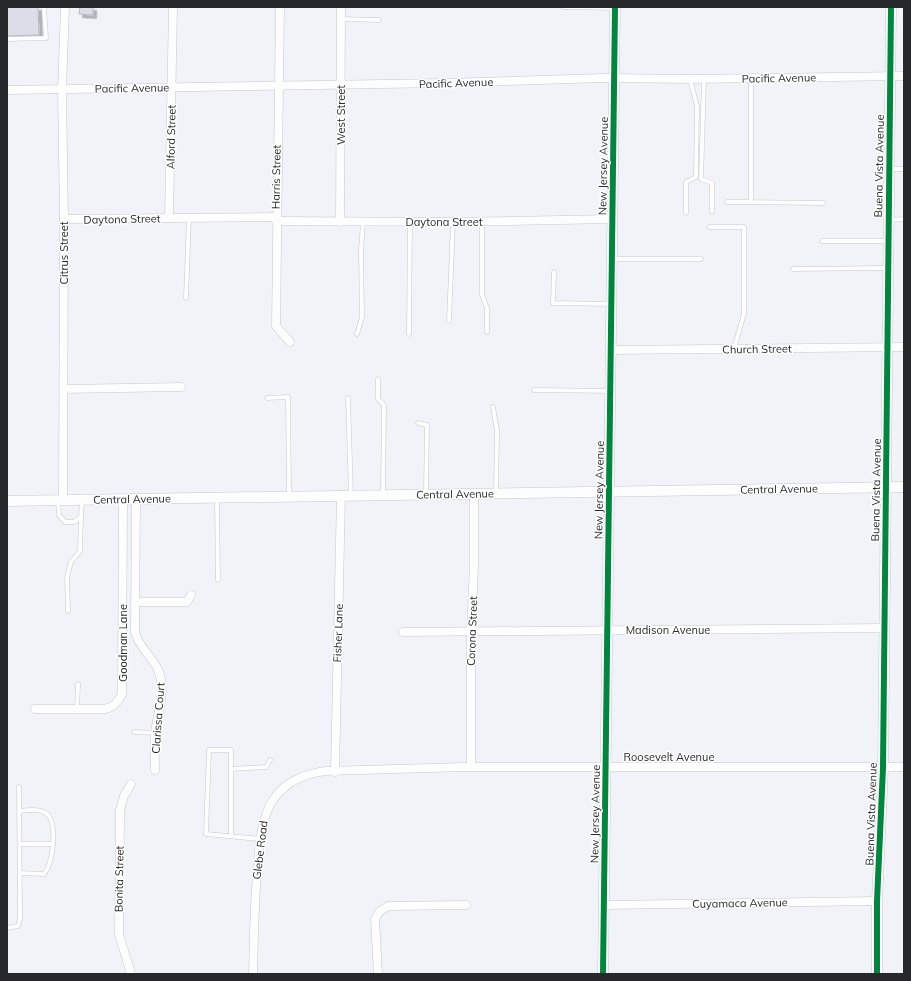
<svg xmlns="http://www.w3.org/2000/svg" width="911" height="981" viewBox="0 0 911 981" font-family="Mulish,sans-serif">
<defs>
<filter id="shadow"><feDropShadow dx="3.5" dy="3.5" stdDeviation="0" flood-color="#0004"/></filter>
</defs>
<rect width="100%" height="100%" fill="#f2f3f8"/>
<g fill="#dbdde8" stroke="#b9babf" filter="url(#shadow)">
<polygon points="7,7 38,7 39,35 7,36"/>
<polygon points="80,7 93,7 93,15 79,14"/>
</g>
<g fill="none" stroke-linecap="round" stroke-linejoin="round">
<defs>
<g id="service">
<polyline points="563,7 614,8"/>
<polyline points="341,19 379,20"/>
<polyline points="7,39 46,38 44,7"/>
<polyline points="751,78 751,202 823,203"/>
<polyline points="704,79 701,179 712,183 712,212"/>
<polyline points="889,169 904,169"/>
<polyline points="727,202 751,202"/>
<polyline points="686,213 686,182 696,177 697,106 690,79"/>
<polyline points="889,220 904,219"/>
<polyline points="482,222 482,295 487,308 487,332"/>
<polyline points="709,227 744,227 744,314 734,348"/>
<polyline points="822,241 888,241"/>
<polyline points="612,259 701,259"/>
<polyline points="793,269 888,268"/>
<polyline points="554,272 553,303 611,304"/>
<polyline points="186,298 189,218"/>
<polyline points="449,321 453,222"/>
<polyline points="357,334 362,317 361,251 363,222"/>
<polyline points="409,334 410,222"/>
<polyline points="378,379 378,399 384,405 383,494"/>
<polyline points="534,390 610,391"/>
<polyline points="267,398 288,397 289,495"/>
<polyline points="348,398 351,495"/>
<polyline points="493,407 497,431 496,493"/>
<polyline points="418,423 427,425 426,493"/>
<polyline points="217,499 218,580"/>
<polyline points="58,500 59,515 65,522 74,522 81,517 82,500"/>
<polyline points="68,611 67,577 71,562 80,551 81,517"/>
<polyline points="77,709 78,684"/>
<polyline points="134,732 155,733"/>
<polyline points="231,769 266,767 270,760"/>
<path d="M20 811C27 810 41 808 47 814 58 824 53 863 44 874L20 873"/>
<polyline points="231,836 231,750 209,750 206,834 260,839"/>
<polyline points="20,844 53,844"/>
<polyline points="7,928 18,926 20,919 19,787"/>
</g>
<g id="minor">
<polyline points="280,7 276,326 290,342"/>
<polyline points="7,90 446,83 603,78 690,79 904,76"/>
<polyline points="169,218 173,7"/>
<polyline points="64,219 276,217"/>
<polyline points="276,221 453,222 612,219"/>
<polyline points="340,222 341,7"/>
<polyline points="611,350 904,347"/>
<polyline points="64,389 181,387"/>
<path d="M136 499 135 632C139 650 159 661 161 680 164 698 157 716 155 733 154 745 155 758 155 770"/>
<polyline points="63,500 64,219 62,89 65,7"/>
<polyline points="135,602 187,602 191,595"/>
<polyline points="403,632 885,628"/>
<path d="M35 709H105C114 707 118 702 122 694L123 499"/>
<polyline points="471,767 471,632 474,566 474,494"/>
<polyline points="335,772 341,495"/>
<polyline points="603,905 877,901"/>
<polyline points="131,974 119,934 120,810 124,796 131,784"/>
<path d="M253 974C254 941 254 909 257 876 261 824 262 780 325 771L465 767H904"/>
<polyline points="378,974 375,919 379,912 388,906 466,905"/>
</g>
<g id="tertiary">
<polyline points="7,501 904,487"/>
<polyline points="603,974 615,7"/>
<polyline points="877,974 877,901 883,768 891,7"/>
</g>
</defs>
<use href="#service" stroke="#c7c8cb" stroke-width="5"/>
<use href="#minor" stroke="#c7c8cb" stroke-width="9"/>
<use href="#tertiary" stroke="#c7c8cb" stroke-width="11"/>
<use href="#service" stroke="#fdfdfe" stroke-width="4"/>
<use href="#minor" stroke="#fdfdfe" stroke-width="8"/>
<use href="#tertiary" stroke="#fdfdfe" stroke-width="10"/>
<defs>
<g id="cycleway">
<polyline points="603,974 615,7"/>
<polyline points="877,974 877,901 883,768 891,7"/>
</g>
</defs>
<use href="#cycleway" stroke="#fff" stroke-width="8"/>
<use href="#cycleway" stroke="#00873e" stroke-width="6"/>
</g>
<g text-anchor="middle" stroke-width="3" stroke-linejoin="round" paint-order="stroke">
<g font-size="11" fill="#27282c" stroke="#fff">
<text transform="translate(779 78) rotate(-1)" y="4">Pacific Avenue</text>
<text transform="translate(456 83) rotate(-2)" y="4">Pacific Avenue</text>
<text transform="translate(132 88) rotate(-1)" y="4">Pacific Avenue</text>
<text transform="translate(341 115) rotate(-90)" y="4">West Street</text>
<text transform="translate(171 137) rotate(-89)" y="4">Alford Street</text>
<text transform="translate(603 166) rotate(-89)" y="4">New Jersey Avenue</text>
<text transform="translate(879 166) rotate(-89)" y="4">Buena Vista Avenue</text>
<text transform="translate(276 177) rotate(-89)" y="4">Harris Street</text>
<text transform="translate(122 219) rotate(-1)" y="4">Daytona Street</text>
<text x="444" y="226">Daytona Street</text>
<text transform="translate(64 253) rotate(-90)" y="4">Citrus Street</text>
<text transform="translate(757 349) rotate(-1)" y="4">Church Street</text>
<text transform="translate(779 489) rotate(-1)" y="4">Central Avenue</text>
<text transform="translate(599 490) rotate(-89)" y="4">New Jersey Avenue</text>
<text transform="translate(876 490) rotate(-89)" y="4">Buena Vista Avenue</text>
<text transform="translate(455 494) rotate(-1)" y="4">Central Avenue</text>
<text transform="translate(132 499) rotate(-1)" y="4">Central Avenue</text>
<text x="668" y="634">Madison Avenue</text>
<text transform="translate(472 631) rotate(-88)" y="4">Corona Street</text>
<text transform="translate(338 633) rotate(-88)" y="4">Fisher Lane</text>
<text transform="translate(123 643) rotate(-90)" y="4">Goodman Lane</text>
<text transform="translate(158 718) rotate(-86)" y="4">Clarissa Court</text>
<text x="669" y="761">Roosevelt Avenue</text>
<text transform="translate(595 814) rotate(-89)" y="4">New Jersey Avenue</text>
<text transform="translate(871 814) rotate(-88)" y="4">Buena Vista Avenue</text>
<text transform="translate(260 850) rotate(-83)" y="4">Glebe Road</text>
<text transform="translate(119 879) rotate(-89)" y="4">Bonita Street</text>
<text transform="translate(740 903) rotate(-1)" y="4">Cuyamaca Avenue</text>
</g>
</g>
<rect width="911" height="981" fill="none" stroke="#27282c" stroke-width="16"/>
</svg>
